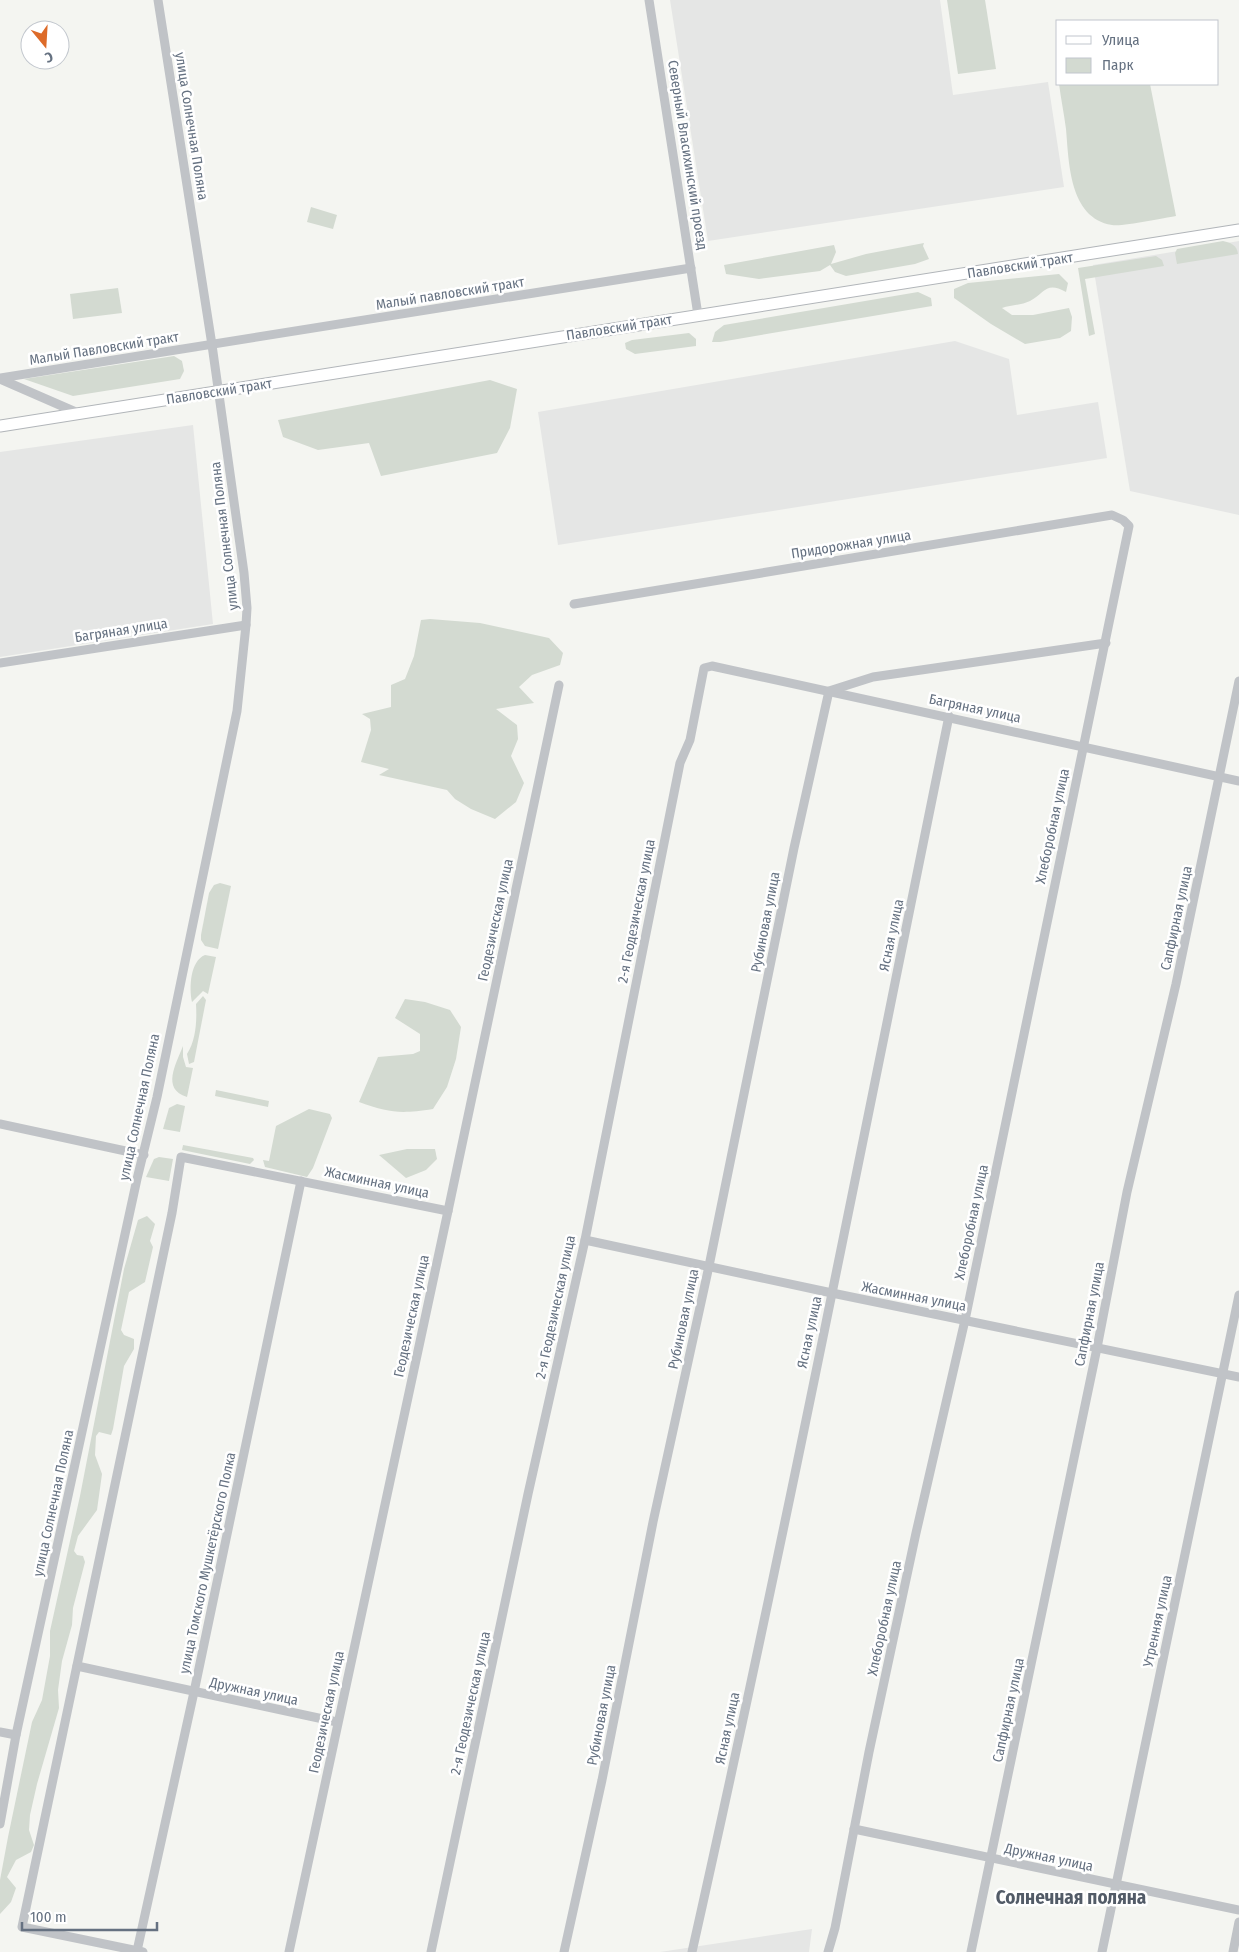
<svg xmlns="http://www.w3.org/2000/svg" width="1239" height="1952" viewBox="0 0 1239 1952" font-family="'Fira Sans Condensed',sans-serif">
<rect width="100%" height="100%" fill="#f4f5f1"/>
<g fill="#e5e6e5">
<polygon points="670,0 940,0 953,95 1048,82 1064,187 708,241"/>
<polygon points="1239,241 1239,515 1130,491 1093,265"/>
<polygon points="955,341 1009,359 1017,415 1098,402 1107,458 558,545 538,412"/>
<polygon points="193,425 213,624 0,657 0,452"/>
<polygon points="812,1929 809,1952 660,1952"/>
</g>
<g fill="#d3dad1">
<polygon points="947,0 985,0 996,69 958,74"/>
<path d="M1059 84H1150L1176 216C1163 218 1122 227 1112 225 1069 218 1069 162 1066 129 1064 114 1061 99 1059 84Z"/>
<polygon points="311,207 337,215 333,229 307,222"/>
<path d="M1223 241C1231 243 1237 245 1238 254L1177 264 1175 253 1177 249Z"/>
<polygon points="924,243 923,246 929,259 915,264 846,276 835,272 830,265 820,271 759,279 726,274 724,265 834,245 836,252 831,264 866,254"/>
<polygon points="1156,256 1162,260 1164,266 1085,279 1095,334 1089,336 1078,268"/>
<path d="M1059 274 1068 283 1066 292C1046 281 1045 293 1030 301 1022 305 1011 305 1002 308L1012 315H1033L1069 308 1072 317 1071 331 1060 338 1025 344 991 324 954 298V289L968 283Z"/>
<polygon points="118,288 122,313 73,319 70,294"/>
<polygon points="918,292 931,298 932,306 720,342 712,342 715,332 724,325"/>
<polygon points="689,333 696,339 696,346 635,354 626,349 625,343 632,340"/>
<polygon points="174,356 182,361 184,371 180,379 73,396 24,379"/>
<polygon points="490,380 517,389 510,428 497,453 381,476 369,443 318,450 283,437 278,420"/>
<polygon points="430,619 480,623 549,638 563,653 560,665 532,675 519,687 534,703 496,709 517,725 518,739 511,756 524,783 516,802 495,819 471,809 455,799 447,790 379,775 389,769 361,762 371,730 370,719 362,714 391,707 391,685 405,679 414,656 421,620"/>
<polygon points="220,883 231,886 218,949 205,946 201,940 201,935 209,893 214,885"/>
<path d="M205 955 216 957 208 994 203 991 192 1002C189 988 190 961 205 955Z"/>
<path d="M203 996 206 1000 194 1062 189 1064 187 1054C196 1040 197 1021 196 1004Z"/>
<path d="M405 999 425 1002 450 1010 461 1027 456 1059 447 1087 433 1109C400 1114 390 1113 359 1102L378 1057 413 1054 420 1051V1034L395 1018Z"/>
<path d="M183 1046V1057L186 1067 193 1068 187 1097C161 1089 176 1064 183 1046Z"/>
<polygon points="216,1090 269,1101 268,1107 215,1096"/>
<polygon points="177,1104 185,1106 180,1132 163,1129 169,1108"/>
<polygon points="309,1109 330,1114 332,1118 313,1168 307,1177 265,1167 263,1160 269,1161 276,1126"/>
<polygon points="183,1145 253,1158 254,1160 250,1164 182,1150"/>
<polygon points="407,1149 435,1149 437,1159 426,1170 406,1178 379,1155"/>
<polygon points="159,1157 173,1159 169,1181 146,1177 154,1159"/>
<polygon points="147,1216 155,1224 150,1241 153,1247 145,1282 129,1292 121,1330 124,1335 134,1339 134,1349 124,1366 113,1429 111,1435 99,1432 96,1436 95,1455 102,1474 97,1510 78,1536 74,1551 77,1555 83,1556 85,1562 73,1608 72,1625 62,1661 58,1690 59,1708 37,1784 30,1815 29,1830 34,1845 31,1852 16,1860 7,1877 16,1888 11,1902 0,1914 0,1880 8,1837 32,1722 42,1700 50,1656 50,1631 80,1496 124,1269 138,1220"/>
</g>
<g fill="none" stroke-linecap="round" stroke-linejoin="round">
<defs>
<polyline id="major" points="0,426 1239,230"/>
</defs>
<use href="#major" stroke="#b1b5b9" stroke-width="13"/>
<g stroke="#c0c3c7" stroke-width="9">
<polyline points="649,0 698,315"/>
<polyline points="0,378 691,268"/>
<polyline points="0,379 78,413"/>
<polyline points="574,604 1112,515 1123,520 1129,526 965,1320 916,1533 869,1752 835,1928 828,1952"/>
<polyline points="0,663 246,625"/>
<polyline points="0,1124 144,1155"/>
<polyline points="585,1240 832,1293 1239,1377"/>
<polyline points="77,1666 337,1722"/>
<polyline points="0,1732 16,1735"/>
<polyline points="0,1824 16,1735 137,1179 157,1097 237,711 246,625 247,608 244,573 212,345 158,0"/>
<polyline points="854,1829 1239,1910"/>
<polyline points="137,1951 194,1692 301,1181"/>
<polyline points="143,1952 22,1927 172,1213 181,1157 448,1211"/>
<polyline points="289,1952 448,1211 559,685"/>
<polyline points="431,1952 528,1494 585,1240 680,763 690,740 704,668 712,666 1239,781"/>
<polyline points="564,1952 602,1780 653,1522 709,1266 794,848 829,691 873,677 1106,643"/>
<path d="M692 1952C784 1542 865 1129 949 716"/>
<polyline points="971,1952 1097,1348 1127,1192 1176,984 1239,681"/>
<polyline points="1102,1952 1239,1295"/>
<polyline points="1233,1952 1239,1922"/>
</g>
<use href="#major" stroke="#fff" stroke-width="11"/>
</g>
<g text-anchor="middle" stroke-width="5" stroke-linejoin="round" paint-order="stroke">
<g font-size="14" fill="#657181" stroke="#fff">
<text transform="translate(192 126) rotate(81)" y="5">улица Солнечная Поляна</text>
<text transform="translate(688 155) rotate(81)" y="5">Северный Власихинский проезд</text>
<text transform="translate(1020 265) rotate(-9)" y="5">Павловский тракт</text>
<text transform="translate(450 293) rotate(-9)" y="5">Малый павловский тракт</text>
<text transform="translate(619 327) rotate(-9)" y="5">Павловский тракт</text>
<text transform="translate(104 348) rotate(-9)" y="5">Малый Павловский тракт</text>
<text transform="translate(219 391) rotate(-9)" y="5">Павловский тракт</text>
<text transform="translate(224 536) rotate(-97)" y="5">улица Солнечная Поляна</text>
<text transform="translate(851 544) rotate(-9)" y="5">Придорожная улица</text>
<text transform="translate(121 630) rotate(-9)" y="5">Багряная улица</text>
<text transform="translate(975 708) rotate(12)" y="5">Багряная улица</text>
<text transform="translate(1052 826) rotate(-78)" y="5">Хлеборобная улица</text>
<text transform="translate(636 911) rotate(-79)" y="5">2-я Геодезическая улица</text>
<text transform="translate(1176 918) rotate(-78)" y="5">Сапфирная улица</text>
<text transform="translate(495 920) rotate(-78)" y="5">Геодезическая улица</text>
<text transform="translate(765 922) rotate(-79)" y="5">Рубиновая улица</text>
<text transform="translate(891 935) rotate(-78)" y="5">Ясная улица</text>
<text transform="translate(139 1107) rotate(-78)" y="5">улица Солнечная Поляна</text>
<text transform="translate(377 1182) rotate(12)" y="5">Жасминная улица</text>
<text transform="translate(971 1222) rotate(-78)" y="5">Хлеборобная улица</text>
<text transform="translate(914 1296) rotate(11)" y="5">Жасминная улица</text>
<text transform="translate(555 1307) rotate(-78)" y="5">2-я Геодезическая улица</text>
<text transform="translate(1089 1314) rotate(-79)" y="5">Сапфирная улица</text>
<text transform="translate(411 1316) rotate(-78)" y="5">Геодезическая улица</text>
<text transform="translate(683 1319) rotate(-78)" y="5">Рубиновая улица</text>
<text transform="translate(809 1332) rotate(-78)" y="5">Ясная улица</text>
<text transform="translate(53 1503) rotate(-78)" y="5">улица Солнечная Поляна</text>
<text transform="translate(207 1563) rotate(-78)" y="5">улица Томского Мушкетёрского Полка</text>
<text transform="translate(884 1618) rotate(-78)" y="5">Хлеборобная улица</text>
<text transform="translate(1157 1621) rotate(-78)" y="5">Утренняя улица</text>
<text transform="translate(254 1691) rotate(12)" y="5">Дружная улица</text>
<text transform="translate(470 1703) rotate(-78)" y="5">2-я Геодезическая улица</text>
<text transform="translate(1008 1710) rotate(-78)" y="5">Сапфирная улица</text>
<text transform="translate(326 1712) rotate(-78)" y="5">Геодезическая улица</text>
<text transform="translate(601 1715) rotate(-79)" y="5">Рубиновая улица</text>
<text transform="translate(727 1728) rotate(-78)" y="5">Ясная улица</text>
<text transform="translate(1049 1857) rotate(12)" y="5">Дружная улица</text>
</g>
<g font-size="19" font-weight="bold" fill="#525b67" stroke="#fff">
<text x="1071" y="1904">Солнечная поляна</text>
</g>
</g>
<rect x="1056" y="20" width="162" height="65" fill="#ffffff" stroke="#c1c6cd"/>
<rect x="1066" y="36" width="25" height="8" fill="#ffffff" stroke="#c1c6cd"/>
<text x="1102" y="45" font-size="15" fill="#657181">Улица</text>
<rect x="1066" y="58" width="25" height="15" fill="#d3dad1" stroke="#c1c6cd"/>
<text x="1102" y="70" font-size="15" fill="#657181">Парк</text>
<g transform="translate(45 45) rotate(162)"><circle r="24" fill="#ffffff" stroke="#c1c6cd"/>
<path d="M0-4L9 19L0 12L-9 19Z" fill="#dd6b29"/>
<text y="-8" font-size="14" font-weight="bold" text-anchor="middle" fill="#657181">С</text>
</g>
<path d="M22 1922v8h135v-8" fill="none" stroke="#657181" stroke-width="2.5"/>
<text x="30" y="1922" font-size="15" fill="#657181" stroke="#ffffff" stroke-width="4" paint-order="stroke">100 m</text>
</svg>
